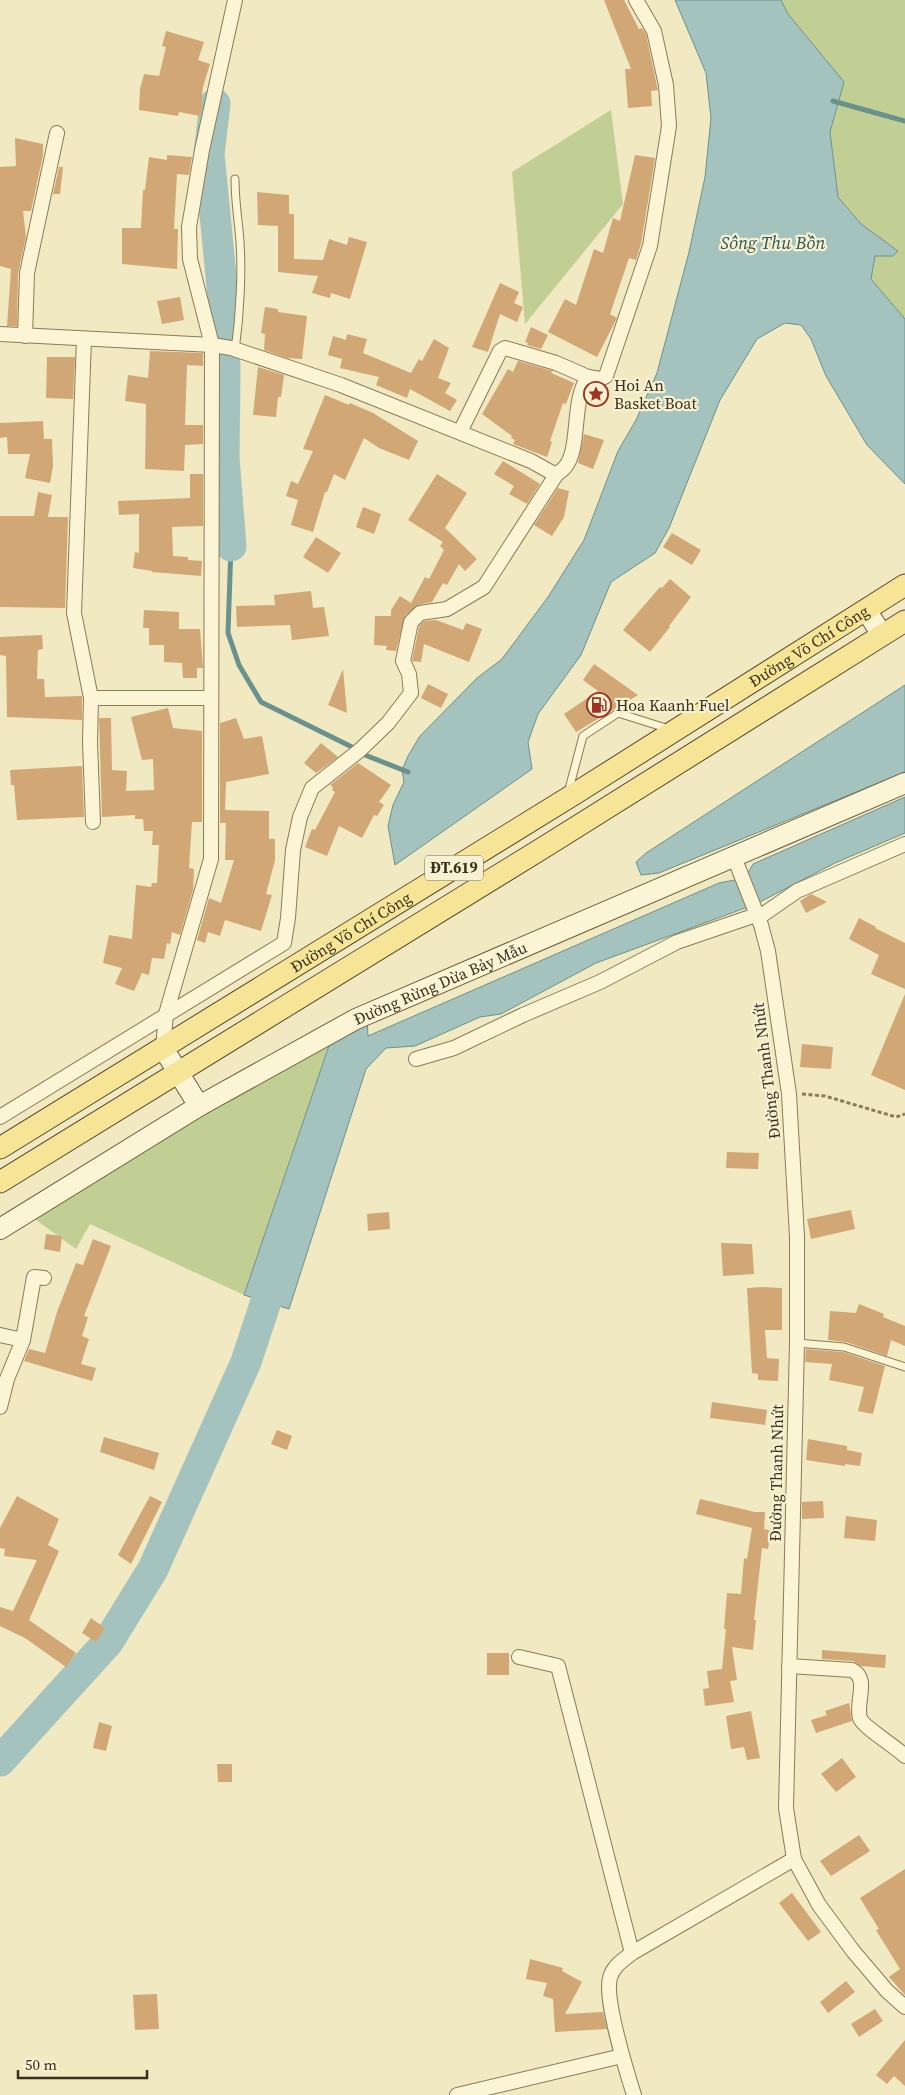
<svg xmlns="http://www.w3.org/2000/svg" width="905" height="2095" viewBox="0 0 905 2095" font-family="'Source Serif 4',serif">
<rect width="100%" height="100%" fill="#f1e9c1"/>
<g fill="#c1cf94">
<polygon points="781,0 905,0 905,319 871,279 875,256 893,256 898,251 861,224 838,197 830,132 844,82 788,14"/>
<polygon points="611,110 623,204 525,324 512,172"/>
<polygon points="332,1037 244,1295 90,1224 76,1249 32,1217"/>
</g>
<g fill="#a4c3be" stroke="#6a928d">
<polygon points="675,0 781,0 788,14 844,82 830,132 838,197 861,224 898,251 893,256 875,256 871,279 905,319 905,484 867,445 826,376 811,339 801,325 785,323 757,339 720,400 669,528 655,553 611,582 581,655 538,714 528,742 532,769 395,865 388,826 393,805 404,782 402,770 408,756 420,736 477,678 502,659 548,597 584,540 618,451 636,420 657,373 689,252 705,177 711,118 706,73"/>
<polygon points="905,685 905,772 659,873 641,875 636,862 646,853"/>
<polygon points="905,797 905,833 835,863 756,904 596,963 501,1014 480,1017 415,1046 386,1048 366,1069 289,1309 244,1295 332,1037 367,1018 368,1036 719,883 745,878 753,864"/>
</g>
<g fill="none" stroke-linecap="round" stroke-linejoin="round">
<g stroke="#6a928d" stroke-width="5">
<polyline points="833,101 905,121"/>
<polyline points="231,546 228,633 239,665 261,702 352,747"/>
<polyline points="365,755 408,772"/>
</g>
<g stroke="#a4c3be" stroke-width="31">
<polyline points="215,104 209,154 223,296 225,373 224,458 231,546"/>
<polyline points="0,1761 108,1642 153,1569 246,1362 279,1262"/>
</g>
</g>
<g fill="#d1a775">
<polygon points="604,0 624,0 639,29 642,28 646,34 657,86 658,90 651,91 652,106 628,108 625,69 631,69"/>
<polygon points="166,31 204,42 198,60 210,64 203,87 201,103 203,103 200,116 179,112 178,116 139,110 140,89 144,74 159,76 166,47 162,46"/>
<polygon points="15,138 43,144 43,155 31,211 23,211 26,237 18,273 17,326 7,326 11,269 0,266 0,167 16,166"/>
<polygon points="167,155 192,157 189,175 177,174 174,229 178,229 177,269 122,264 122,228 141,228 143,190 145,190 149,157 167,160"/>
<polygon points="635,155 655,158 641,244 636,260 629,258 610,314 617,318 597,357 548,332 565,299 576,305 594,249 603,253 613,218 620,221"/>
<polygon points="59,167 63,167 60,194 53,194"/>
<polygon points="257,192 289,195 289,214 294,214 294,259 323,260 329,239 347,245 349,237 367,242 350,299 331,293 330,298 312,293 318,276 278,272 278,226 258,225"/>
<polygon points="500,283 519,292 514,303 523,307 517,322 500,314 488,352 472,347"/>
<polygon points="180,297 184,320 162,324 157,301"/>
<polygon points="265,307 278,309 278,312 307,316 302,359 287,358 264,350 265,334 261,333"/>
<polygon points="531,327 548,335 541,349 527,345 528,343 525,342"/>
<polygon points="347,334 367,339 363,353 411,373 419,359 422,361 434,339 449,348 438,378 451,383 445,393 457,400 450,411 410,389 407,398 376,385 379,377 340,368 342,359 328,355 333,336 346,340"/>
<polygon points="150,351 203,353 203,366 187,365 185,425 203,425 203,444 185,445 184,471 145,469 146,404 125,401 128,375 148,378"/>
<polygon points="47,357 75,357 73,399 46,398"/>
<polygon points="518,361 553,371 551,373 574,383 566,404 563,403 550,441 552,442 547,457 513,444 515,440 511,438 512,436 482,414 508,369 513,372"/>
<polygon points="258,367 284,375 281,397 278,397 276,417 253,415"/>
<polygon points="325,395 349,405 350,403 373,413 418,441 409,460 379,448 364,438 345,480 334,474 327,492 325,492 313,532 291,525 298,500 286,496 291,481 298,484 313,451 303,449"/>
<polygon points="43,421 44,439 52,439 53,466 50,483 25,478 30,454 8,454 7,437 0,438 0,423"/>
<polygon points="584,434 604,440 593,469 578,463"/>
<polygon points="503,461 540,484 527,504 509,494 514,486 494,474"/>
<polygon points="190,474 203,474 203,526 172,527 173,556 188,557 188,560 202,561 201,576 152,572 152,571 133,568 135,552 139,553 139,514 119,515 118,501 190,498"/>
<polygon points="437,474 467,493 445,528 477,559 465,571 459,564 447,585 443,583 432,602 418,605 405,616 396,651 386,650 387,646 374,645 375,616 391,616 391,610 400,596 411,603 425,577 429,579 444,550 440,546 443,542 408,520"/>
<polygon points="558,488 569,491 564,517 552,536 534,525"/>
<polygon points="38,492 52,495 48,517 68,517 65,608 0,607 0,516 34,516"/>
<polygon points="363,507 381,514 374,534 356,527"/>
<polygon points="672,533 701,550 692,565 663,547"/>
<polygon points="316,537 341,553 328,573 303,557"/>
<polygon points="670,579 691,597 669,626 670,627 650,652 623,630 660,587 662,588"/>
<polygon points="311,591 313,608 324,607 329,636 292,640 290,625 237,627 236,606 275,605 274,595"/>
<polygon points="144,610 179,612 179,629 200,629 203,668 197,668 197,678 183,678 182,663 164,662 164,645 149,645 149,628 143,628"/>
<polygon points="436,620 463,630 466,623 482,629 469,662 424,644 421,662 412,661 419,626 424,621"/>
<polygon points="42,635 43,649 38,650 37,679 44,679 45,697 82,696 82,720 7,717 6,656 0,655 0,637"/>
<polygon points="594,664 638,695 576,732 564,714 598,691 583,680"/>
<polygon points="343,669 347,713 328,705"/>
<polygon points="428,684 448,694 441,708 421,698"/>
<polygon points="168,708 173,728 202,731 202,822 192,822 189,868 194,869 193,890 180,935 172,932 170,944 167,943 164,959 152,958 149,975 142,973 134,991 115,984 122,968 103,963 109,935 132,939 136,885 151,887 152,883 157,883 159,845 152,845 153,831 144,831 143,819 135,819 135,815 102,817 99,718 111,718 112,770 127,771 126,791 154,790 153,759 142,760 131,717"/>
<polygon points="236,718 244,739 262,736 269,774 226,782 225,810 269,811 269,839 275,839 275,860 266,894 272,895 261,931 225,920 220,936 208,932 205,943 197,940 209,898 221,903 234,860 225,860 226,823 220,823 220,723"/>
<polygon points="321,743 338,757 316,773 304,763"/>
<polygon points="358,763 391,785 379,802 384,805 377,816 374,815 362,838 339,826 327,856 305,847 312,829 315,830 335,792 332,790 333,787 330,785"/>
<polygon points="82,766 84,817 17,820 14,785 11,785 10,770"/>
<polygon points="811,894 827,902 806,913 800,901"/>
<polygon points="859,918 876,927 875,928 905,943 905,989 871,974 879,955 849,939"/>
<polygon points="905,994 905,1090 871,1075"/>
<polygon points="802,1044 833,1047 831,1069 800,1067"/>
<polygon points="727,1152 759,1153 758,1169 726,1168"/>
<polygon points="851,1210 855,1229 811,1239 807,1219"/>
<polygon points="389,1212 390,1229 368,1231 367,1214"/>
<polygon points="46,1234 62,1236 60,1252 44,1249"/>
<polygon points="93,1239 111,1246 84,1316 88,1317 82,1336 89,1339 81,1364 96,1368 92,1381 24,1361 29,1349 45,1353 57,1312 76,1263 83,1265"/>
<polygon points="721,1243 752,1244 754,1274 723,1276"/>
<polygon points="762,1287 782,1288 782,1330 765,1330 767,1358 779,1359 778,1381 758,1380 758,1374 752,1373 747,1288"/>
<polygon points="859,1304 884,1314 883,1317 905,1326 905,1346 891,1340 887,1356 846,1342 828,1340 830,1311 856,1313"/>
<polygon points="806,1349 843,1352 885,1366 873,1414 858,1411 864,1387 829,1380 832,1364 805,1362"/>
<polygon points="712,1402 767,1410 765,1425 710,1418"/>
<polygon points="277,1430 292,1436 287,1450 271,1444"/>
<polygon points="104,1437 159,1453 154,1470 100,1452"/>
<polygon points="808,1439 847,1446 847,1450 862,1453 860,1466 845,1464 845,1466 806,1460"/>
<polygon points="17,1496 59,1519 48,1545 59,1551 29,1620 76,1653 66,1667 25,1638 0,1626 0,1607 13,1611 37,1560 4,1556 5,1549 0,1548 0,1528"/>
<polygon points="150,1496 162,1502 131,1564 118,1555"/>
<polygon points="700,1499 755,1512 765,1512 764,1529 771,1531 768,1549 762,1548 754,1620 756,1620 753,1650 732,1647 737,1680 730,1681 734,1702 705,1706 703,1689 709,1688 707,1671 722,1669 726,1629 724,1629 727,1593 741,1594 744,1558 747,1559 752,1528 696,1514"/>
<polygon points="823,1501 824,1518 802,1519 802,1502"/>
<polygon points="846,1516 877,1520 875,1541 844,1538"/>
<polygon points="91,1618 105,1628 96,1642 82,1633"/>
<polygon points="822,1650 886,1655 885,1668 861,1666 853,1661 822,1659"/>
<rect x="487" y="1653" width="22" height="22"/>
<polygon points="849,1703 852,1721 816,1733 811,1720 827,1715 825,1711"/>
<polygon points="751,1711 760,1758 747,1760 744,1747 731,1749 726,1716"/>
<polygon points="99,1722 112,1726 106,1751 93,1748"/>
<polygon points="842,1758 856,1777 836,1792 821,1774"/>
<polygon points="217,1764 232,1764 232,1782 218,1782"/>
<polygon points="859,1835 870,1851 831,1876 820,1861"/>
<polygon points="905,1869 905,1995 889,1977 900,1969 876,1930 879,1929 860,1898"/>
<polygon points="792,1893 821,1932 808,1941 779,1903"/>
<polygon points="530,1959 563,1968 562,1971 582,1982 565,2014 603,2012 607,2029 555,2032 553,1999 543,1996 547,1983 526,1979"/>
<polygon points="846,1981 855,1992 828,2013 820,2002"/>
<polygon points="157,1994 159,2029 135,2030 133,1995"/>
<polygon points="875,2009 883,2021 859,2037 851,2024"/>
<polygon points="905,2040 905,2086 894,2076 887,2084 876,2075"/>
</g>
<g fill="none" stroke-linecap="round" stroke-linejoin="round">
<defs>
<g id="lane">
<path d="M235 351C240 315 243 266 239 230 237 211 235 198 235 179"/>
<polyline points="568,793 583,736 618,713 669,729"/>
<polyline points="797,1343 844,1347 905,1367"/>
</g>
<g id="street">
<polyline points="0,334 212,345 231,348 341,385 531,461 556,475"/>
<polyline points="25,336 27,273 57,133"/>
<polyline points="84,339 74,613 91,698 90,742 93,822"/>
<polyline points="460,432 500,351 505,348 556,363 588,377 600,379 606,376 650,246 669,126 666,85 654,31 636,0"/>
<polyline points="91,698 211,698"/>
<polyline points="734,857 761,925 768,951 789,1094 797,1237 797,1343 786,1808 794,1859 819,1905 853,1951 887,1991 905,2007"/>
<polyline points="758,918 797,891 905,844"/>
<polyline points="163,1048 166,1014 211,859 212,345 190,259 189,227 202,150 235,0"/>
<polyline points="416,1059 454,1048 523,1015 600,982 677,942 756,915"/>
<path d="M0 1117 284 943 288 918 293 850 300 817 312 788 360 750 388 723 411 693 409 674 403 661 411 622 420 613 447 609 484 587 556 475C559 472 563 470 565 467 581 449 571 401 588 377"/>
<polyline points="0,1335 23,1340"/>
<polyline points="0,1407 7,1379 23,1340 34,1277 44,1278"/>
<polyline points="519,1657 558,1666 632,1953"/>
<path d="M789 1666 852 1670C870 1679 855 1702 860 1718 862 1726 896 1747 905 1756"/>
<polyline points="457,2095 622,2056"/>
<path d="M634 2095C627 2073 604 1998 610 1978 613 1966 623 1960 632 1953L794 1859"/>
</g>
<g id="secondary">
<polyline points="866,610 882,635"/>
<polyline points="163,1048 199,1106"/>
<path id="s1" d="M0 1229 199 1106 356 1019 905 783"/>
</g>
<g id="primary">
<path id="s2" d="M0 1148 576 793 905 585"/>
<polyline points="0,1182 546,846 905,621"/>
</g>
</defs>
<use href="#lane" stroke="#8b7a57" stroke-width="9"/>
<use href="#street" stroke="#8b7a57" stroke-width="16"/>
<use href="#secondary" stroke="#6d5b3b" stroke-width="22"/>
<use href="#primary" stroke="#59472c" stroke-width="23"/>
<polyline stroke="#8b7a57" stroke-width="3" stroke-dasharray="4 2.5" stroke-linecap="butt" points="802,1094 825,1096 896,1117 905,1114"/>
<use href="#lane" stroke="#fbf4d5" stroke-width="7"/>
<use href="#street" stroke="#fbf4d5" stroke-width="14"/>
<use href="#secondary" stroke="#fbf4d5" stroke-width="20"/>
<use href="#primary" stroke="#f6e597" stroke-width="21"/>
</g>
<defs>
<symbol id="sight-ring" viewBox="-11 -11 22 22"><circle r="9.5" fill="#f7f1d1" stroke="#9e3324" stroke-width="1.5"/><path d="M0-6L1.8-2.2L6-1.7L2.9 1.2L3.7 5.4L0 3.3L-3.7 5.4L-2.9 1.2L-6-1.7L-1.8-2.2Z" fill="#9e3324"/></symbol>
<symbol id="fuel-ring" viewBox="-11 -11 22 22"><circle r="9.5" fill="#f7f1d1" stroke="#9e3324" stroke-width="1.5"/><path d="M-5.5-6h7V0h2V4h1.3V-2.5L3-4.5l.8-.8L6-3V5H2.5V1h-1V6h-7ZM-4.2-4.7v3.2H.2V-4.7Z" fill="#9e3324"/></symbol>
</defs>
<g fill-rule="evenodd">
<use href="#sight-ring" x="582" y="380" width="28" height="28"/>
<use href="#fuel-ring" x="585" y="691" width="28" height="28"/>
</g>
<g text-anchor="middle" stroke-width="4.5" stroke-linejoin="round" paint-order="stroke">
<rect fill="#f7f1d1" stroke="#736953" stroke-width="1" x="425" y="855.5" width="58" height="25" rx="4"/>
<g font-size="15" font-weight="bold" fill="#3a2f1d">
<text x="454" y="873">ĐT.619</text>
</g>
<g font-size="16" fill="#3a2f1d" stroke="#f7f1d1" text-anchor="start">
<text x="614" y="391">Hoi An<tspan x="614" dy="18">Basket Boat</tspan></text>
<text x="616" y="711">Hoa Kaanh Fuel</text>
</g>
<g font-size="16" fill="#3a2f1d" stroke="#f7f1d1">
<text dy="6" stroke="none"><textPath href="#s2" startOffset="952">Đường Võ Chí Công</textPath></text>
<text dy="6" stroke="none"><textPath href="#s2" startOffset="412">Đường Võ Chí Công</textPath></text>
<text dy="6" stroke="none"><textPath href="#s1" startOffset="505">Đường Rừng Dừa Bảy Mẫu</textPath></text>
<text transform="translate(766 1071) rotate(-97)" y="6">Đường Thanh Nhứt</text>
<text transform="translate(776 1473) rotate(-89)" y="6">Đường Thanh Nhứt</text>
</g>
<g font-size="18" font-style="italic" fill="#2b585b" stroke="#f7f1d1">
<text x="773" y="249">Sông Thu Bồn</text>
</g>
</g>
<path d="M18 2070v8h129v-8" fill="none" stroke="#3a2f1d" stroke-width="2.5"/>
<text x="25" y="2070" font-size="15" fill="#3a2f1d" stroke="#f7f1d1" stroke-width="4" paint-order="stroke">50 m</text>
</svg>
